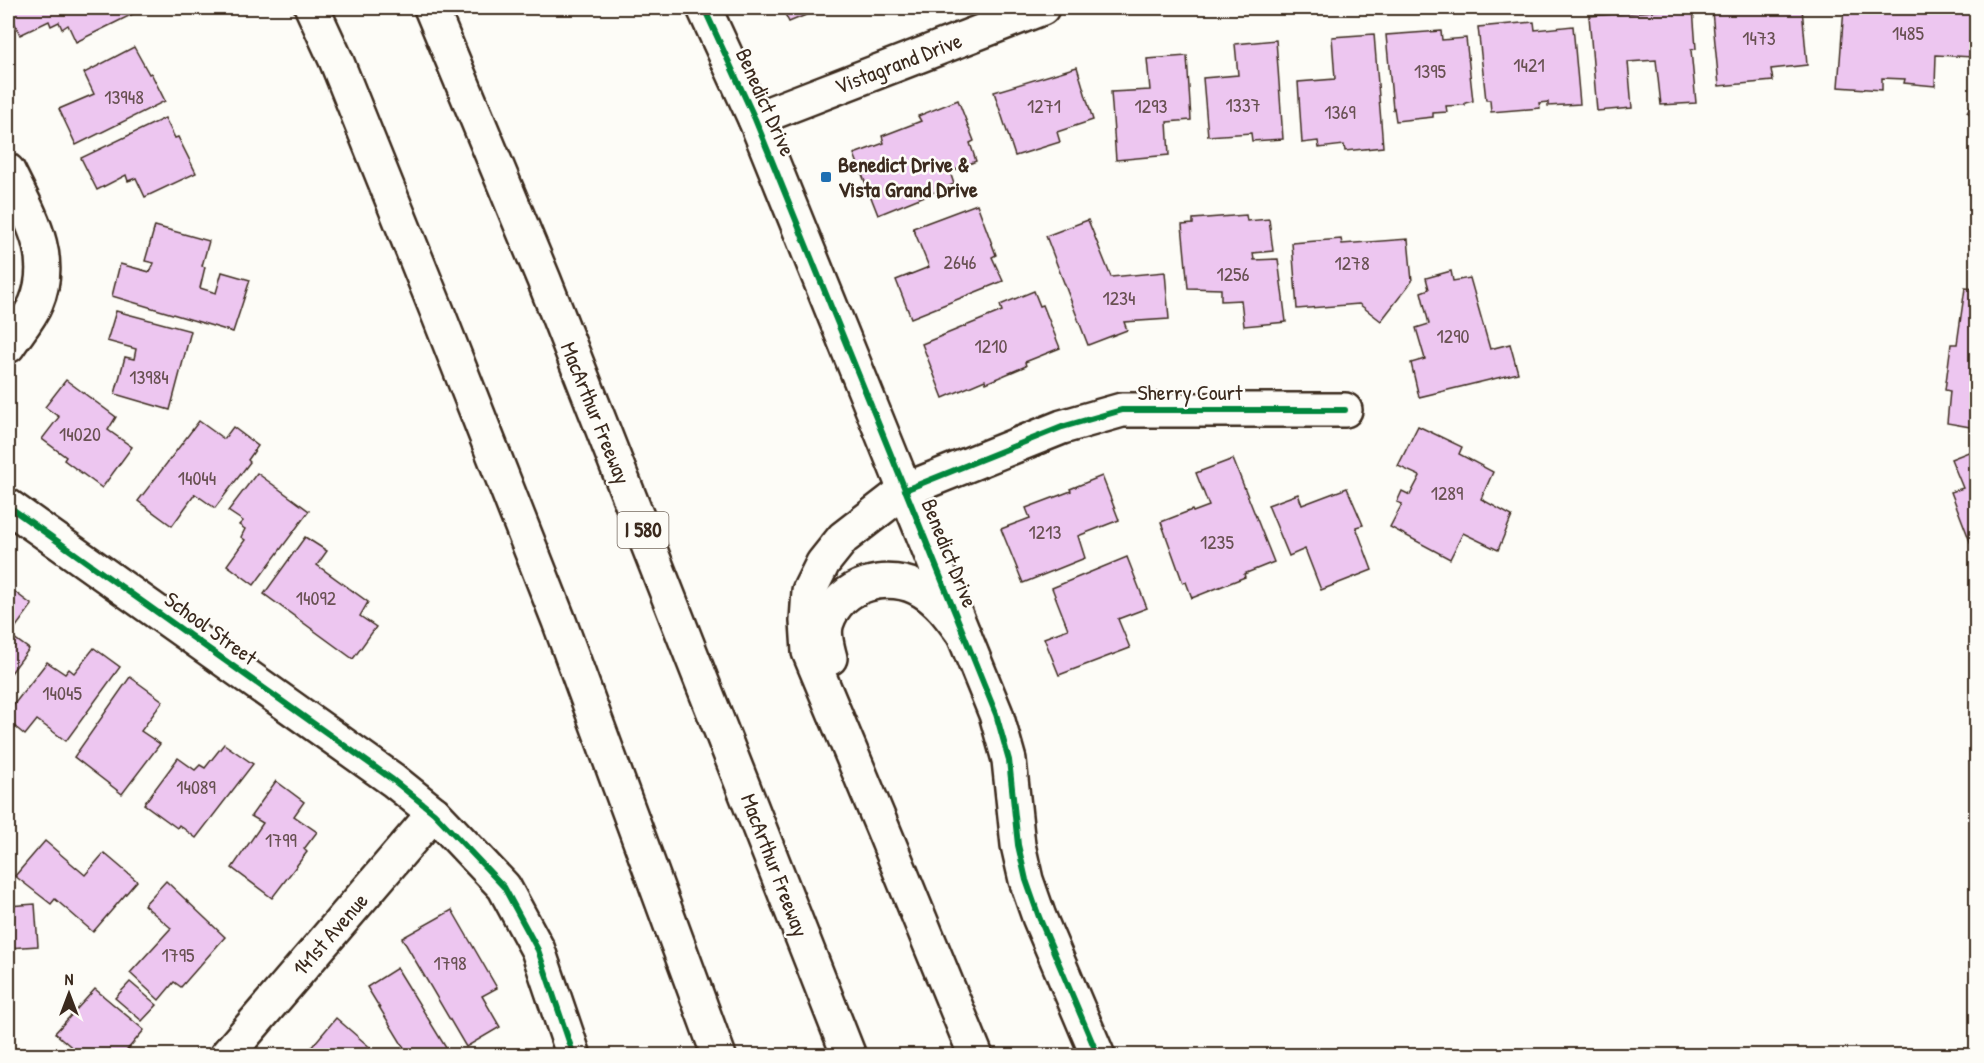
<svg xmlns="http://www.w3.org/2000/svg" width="1984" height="1063" viewBox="0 0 1984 1063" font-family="'Patrick Hand',sans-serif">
<rect width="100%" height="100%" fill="#fdfcf7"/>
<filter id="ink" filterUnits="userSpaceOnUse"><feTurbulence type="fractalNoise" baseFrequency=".0167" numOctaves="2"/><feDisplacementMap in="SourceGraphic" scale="12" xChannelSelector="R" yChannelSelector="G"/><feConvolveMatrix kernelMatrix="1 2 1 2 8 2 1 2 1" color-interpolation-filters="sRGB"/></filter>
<g filter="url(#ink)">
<g fill="#edc6f0" stroke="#3b2a1e" stroke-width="1.5">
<polygon points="8,8 142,8 143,9 76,42 68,25 62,29 59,22 51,26 49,21 20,35"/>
<polygon points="782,8 823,8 789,22"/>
<polygon points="1693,8 1696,49 1691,50 1696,103 1661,105 1656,60 1628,62 1632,108 1597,111 1589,16"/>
<polygon points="1746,8 1802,8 1807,65 1771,69 1773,81 1719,86 1712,11"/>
<polygon points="1844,8 1945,8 1945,10 1975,11 1973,57 1936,55 1935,86 1904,83 1905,79 1882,78 1882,90 1838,87"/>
<polygon points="1534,22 1535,30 1573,26 1580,104 1548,106 1548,102 1539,103 1540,108 1491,112 1490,100 1486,100 1478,27"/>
<polygon points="1441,31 1442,40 1466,38 1473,101 1465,103 1465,105 1446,106 1447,112 1433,113 1433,117 1396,121 1394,108 1393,109 1386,35"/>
<polygon points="1374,34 1383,147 1345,151 1344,145 1319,148 1318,141 1302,143 1298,82 1335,79 1332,37"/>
<polygon points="1276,40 1283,139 1252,141 1251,133 1208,136 1203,78 1238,75 1235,44"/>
<polygon points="134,47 149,74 151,73 165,101 76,145 59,109 94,94 84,73"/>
<polygon points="1187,56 1191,120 1167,122 1169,155 1116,160 1111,92 1150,90 1147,59"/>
<polygon points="1077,67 1093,120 1057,132 1060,142 1015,156 994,92"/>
<polygon points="1976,97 1976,117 1967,112"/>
<polygon points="958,100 974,141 970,143 976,161 950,172 954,184 878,215 854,154 884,143 882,136 921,121 918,116"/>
<polygon points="165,118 175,138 178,137 196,173 145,197 136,178 128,181 126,175 97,190 81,158"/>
<polygon points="977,204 996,255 992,257 1003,281 911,318 896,280 929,267 913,228"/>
<polygon points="1246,215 1247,221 1269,219 1273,251 1253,253 1254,260 1278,259 1286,322 1244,326 1241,300 1221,301 1221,289 1188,288 1182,225 1193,224 1193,219"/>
<polygon points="1088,220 1111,277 1165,272 1169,319 1124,322 1127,330 1088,345 1046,236"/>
<polygon points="155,226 209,241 202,266 205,267 200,288 216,293 222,272 250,280 233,332 112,296 120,264 150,272 154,263 145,261"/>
<polygon points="1341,239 1342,244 1408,239 1412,281 1381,321 1359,304 1297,309 1292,243"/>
<polygon points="1451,271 1453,281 1470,278 1490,349 1510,344 1518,373 1419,397 1411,363 1425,359 1416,328 1429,324 1421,292 1429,289 1426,278"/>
<polygon points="1965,288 1976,289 1976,428 1947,423 1950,391 1945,390 1951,344 1957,344"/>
<polygon points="1034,291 1040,306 1043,305 1060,348 1025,362 1026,366 986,383 985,380 943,398 922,344 1002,311 1000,305"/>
<polygon points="116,311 191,331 170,410 115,394 125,357 134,359 136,349 107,341"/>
<polygon points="66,380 116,417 108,430 132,447 102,488 64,460 66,457 42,439 59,417 45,407"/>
<polygon points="199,421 224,439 233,427 258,446 248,460 250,462 215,508 195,494 172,526 138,501"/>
<polygon points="1418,426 1462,447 1459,454 1493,472 1481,499 1512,516 1498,550 1463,533 1450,559 1390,527 1402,504 1397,502 1402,491 1410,495 1420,476 1398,466"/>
<polygon points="1976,449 1976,557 1951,492 1963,488 1951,459"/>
<polygon points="1233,459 1274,562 1244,574 1245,577 1192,598 1186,582 1183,583 1161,522 1192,510 1193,512 1209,506 1196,473"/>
<polygon points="257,473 309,511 254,585 227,565 245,540 241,537 245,529 239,525 243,521 228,511"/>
<polygon points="1102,476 1119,520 1078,536 1085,558 1023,583 1001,529 1030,518 1026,508 1071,491 1070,489"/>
<polygon points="1347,488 1363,525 1356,527 1372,570 1321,590 1305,549 1289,556 1268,505 1298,494 1302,505"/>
<polygon points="305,537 327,551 317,565 368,602 360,616 376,627 353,659 264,594"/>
<polygon points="1127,557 1147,608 1118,619 1130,648 1059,675 1044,638 1068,629 1052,588"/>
<polygon points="8,587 32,605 10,635 29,649 8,677"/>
<polygon points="94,648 120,667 66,741 37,720 25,735 8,721 8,712 47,662 65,674 69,669 74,673"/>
<polygon points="130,677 163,701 141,731 160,744 122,794 74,757"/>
<polygon points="224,744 253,764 196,838 179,825 177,828 144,804 178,758 195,770 200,765 205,768"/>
<polygon points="276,781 304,802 294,816 317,832 304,849 307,852 272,898 232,868 263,823 251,816"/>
<polygon points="45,841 85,875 104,853 137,881 93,932 55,899 51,904 15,876"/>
<polygon points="166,881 225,937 181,987 174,982 159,1000 130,973 171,928 144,905"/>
<polygon points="35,904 38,946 8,948 8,906"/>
<polygon points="452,910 497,988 482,996 500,1027 466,1047 402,938"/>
<polygon points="397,968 451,1056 409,1056 367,987"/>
<polygon points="130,982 157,1005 142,1021 115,998"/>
<polygon points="95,989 144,1030 122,1056 82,1056 55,1033"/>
<polygon points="336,1018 372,1049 367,1056 304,1056"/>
</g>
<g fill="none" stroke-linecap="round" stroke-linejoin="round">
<defs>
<g id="minor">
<polyline points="755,119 1042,8"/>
<path d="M8 171C28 213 56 255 36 303 30 318 17 332 8 346"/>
<polyline points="8,506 393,780 434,813 504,887 538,950 574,1056"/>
<polyline points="226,1056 434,813"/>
<polyline points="1098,1056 1039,917 1026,880 1018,845 1009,760 996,714 905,490 1062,427 1122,410 1345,410"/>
</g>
<polyline id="tertiary" points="704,8 755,119 905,490"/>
<g id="motorway">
<polyline points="312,8 336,60 439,316 559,621 719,1056"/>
<polyline points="431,8 544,280 849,1056"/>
<polyline points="905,490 843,538 823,563 809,591 807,621 809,652 883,829 976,1056"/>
<path d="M830 658C827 647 823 633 827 622 840 584 889 570 923 591 941 602 952 619 964 635"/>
</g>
</defs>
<use href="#minor" stroke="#3b2a1e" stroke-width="38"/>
<use href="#tertiary" stroke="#3b2a1e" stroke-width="38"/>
<use href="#motorway" stroke="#3b2a1e" stroke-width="38"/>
<use href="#minor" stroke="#fdfcf7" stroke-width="33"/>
<use href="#tertiary" stroke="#fdfcf7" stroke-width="33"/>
<use href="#motorway" stroke="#fdfcf7" stroke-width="33"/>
<defs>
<g id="cycleway">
<polyline points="704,8 755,119 996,714 1009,760 1018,845 1026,880 1039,917 1098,1056"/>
<polyline points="905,490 1062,427 1122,410 1345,410"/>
<polyline points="8,506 393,780 434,813 504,887 538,950 574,1056"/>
</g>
</defs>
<use href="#cycleway" stroke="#fdfcf7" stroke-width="10"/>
<use href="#cycleway" stroke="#00873e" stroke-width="6"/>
</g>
</g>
<rect fill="#1f6fb2" stroke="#fdfcf7" stroke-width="2" x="820" y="171" width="12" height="12" rx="3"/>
<g text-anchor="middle" stroke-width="5" stroke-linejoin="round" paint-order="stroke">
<g font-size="20" fill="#685152">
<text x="1908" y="40">1485</text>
<text x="1759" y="45">1473</text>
<text x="1529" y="72">1421</text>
<text x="1430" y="78">1395</text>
<text x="124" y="104">13948</text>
<text x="1243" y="112">1337</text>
<text x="1044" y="113">1271</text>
<text x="1151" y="113">1293</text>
<text x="1340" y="119">1369</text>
<text x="960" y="269">2646</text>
<text x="1352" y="270">1278</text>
<text x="1233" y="281">1256</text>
<text x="1119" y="305">1234</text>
<text x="1453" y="343">1290</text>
<text x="991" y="353">1210</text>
<text x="149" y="384">13984</text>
<text x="80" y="441">14020</text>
<text x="197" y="485">14044</text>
<text x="1447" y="500">1289</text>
<text x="1045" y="539">1213</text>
<text x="1217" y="549">1235</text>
<text x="316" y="605">14092</text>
<text x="62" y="700">14045</text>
<text x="196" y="794">14089</text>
<text x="281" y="847">1799</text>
<text x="178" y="962">1795</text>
<text x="450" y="970">1798</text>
</g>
<rect fill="#fdfcf7" stroke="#75695f" stroke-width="1.5" x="617.5" y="512" width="51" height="36" rx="4.5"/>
<g font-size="21" font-weight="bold" fill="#3b2a1e">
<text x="643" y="537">I 580</text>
</g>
<g font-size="22" fill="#3b2a1e" stroke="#fdfcf7">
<text transform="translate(898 63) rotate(-21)" y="8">Vistagrand Drive</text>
<text transform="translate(766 102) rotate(66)" y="8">Benedict Drive</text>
<text x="1190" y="400">Sherry Court</text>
<text transform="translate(596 413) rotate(68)" y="8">MacArthur Freeway</text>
<text transform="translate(950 553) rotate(68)" y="8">Benedict Drive</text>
<text transform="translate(211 628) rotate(36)" y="8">School Street</text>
<text transform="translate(775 865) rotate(69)" y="8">MacArthur Freeway</text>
<text transform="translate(330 934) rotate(-49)" y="8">141st Avenue</text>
</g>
<g font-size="22" font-weight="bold" fill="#3b2a1e" stroke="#fdfcf7" text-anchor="start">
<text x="838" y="172">Benedict Drive &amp;<tspan x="838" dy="25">Vista Grand Drive</tspan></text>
</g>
</g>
<rect width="1984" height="1063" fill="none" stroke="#fdfcf7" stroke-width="30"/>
<rect x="15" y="15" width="1954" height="1033" fill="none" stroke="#3b2a1e" stroke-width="2" filter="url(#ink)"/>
<g transform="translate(69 994)" stroke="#fdfcf7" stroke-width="4.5" paint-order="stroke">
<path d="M0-4.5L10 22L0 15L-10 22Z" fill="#3b2a1e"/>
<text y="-9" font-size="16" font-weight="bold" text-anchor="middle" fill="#3b2a1e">N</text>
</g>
</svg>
